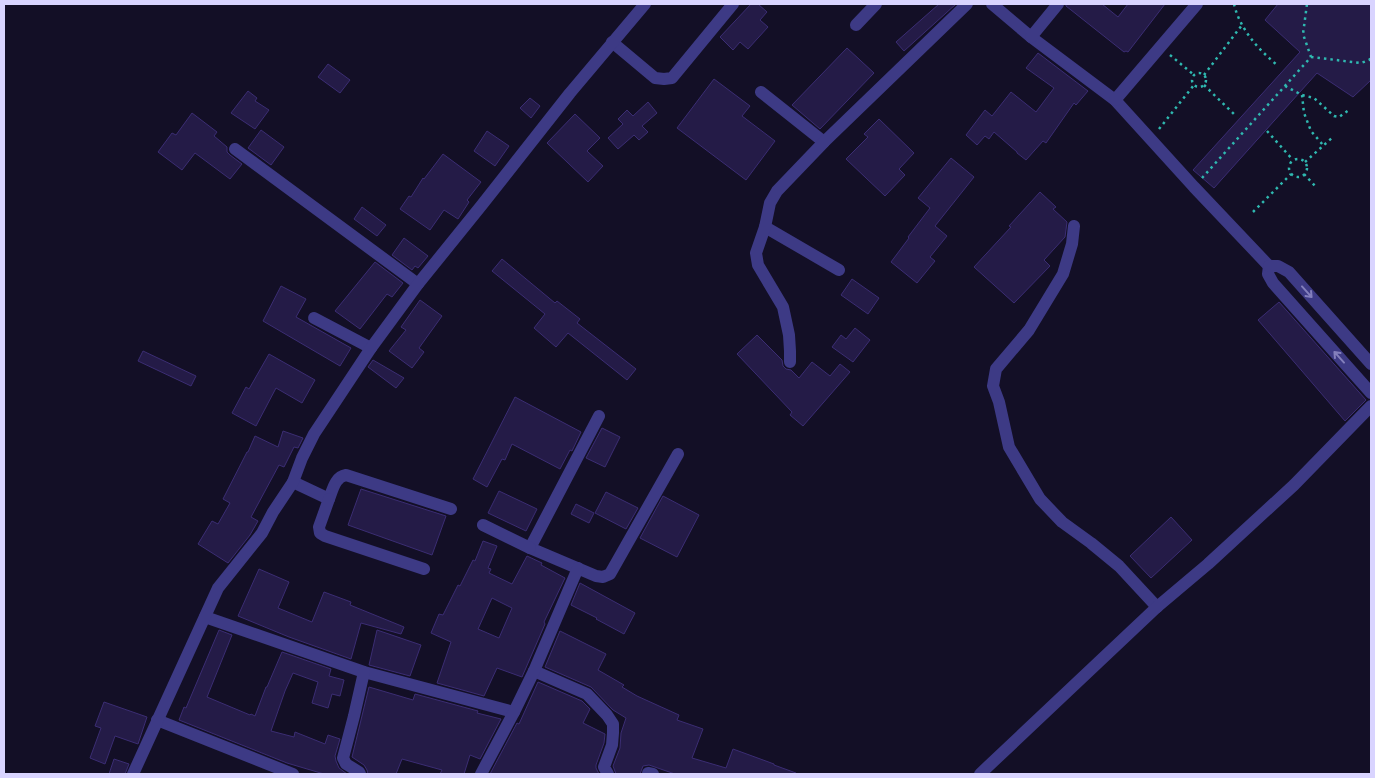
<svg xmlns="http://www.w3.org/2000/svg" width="1375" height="778" viewBox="0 0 1375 778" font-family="Roboto,sans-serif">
<rect width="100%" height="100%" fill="#130f26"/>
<g fill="#241b47" stroke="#3b2d73" fill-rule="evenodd">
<polygon points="751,4 758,4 767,12 760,20 768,27 748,49 740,42 733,50 720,37"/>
<polygon points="939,4 956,4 904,51 896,42"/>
<polygon points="1066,4 1102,4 1118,17 1128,4 1165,4 1128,52 1126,51 1124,52 1066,6"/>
<polygon points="1278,4 1371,4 1371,80 1353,97 1317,73 1214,188 1193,170 1300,52 1265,20"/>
<polygon points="847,48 874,73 820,129 792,105"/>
<polygon points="1038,53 1088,91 1076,105 1074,103 1046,143 1043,141 1026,160 1017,153 1017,152 994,132 989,139 985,136 977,145 966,135 985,110 992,116 1011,92 1036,112 1054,88 1026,68"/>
<polygon points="328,64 350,80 340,93 318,77"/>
<polygon points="714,79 750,106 742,116 775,141 746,180 677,128"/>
<polygon points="248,91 257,98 255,101 269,110 255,129 231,113"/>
<polygon points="530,98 540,106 531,118 520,108"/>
<polygon points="648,102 657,113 642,126 648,132 639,140 634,135 618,149 608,138 623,124 618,119 627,110 633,116"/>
<polygon points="192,113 217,132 214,136 227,147 227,152 230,155 242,164 230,179 195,153 182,170 158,152 172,133 176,135"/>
<polygon points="575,114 600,138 587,151 603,166 588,182 547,143"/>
<polygon points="879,119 914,153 899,169 905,175 885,196 846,159 868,137 864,134"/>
<polygon points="261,130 284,147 271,165 248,148"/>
<polygon points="487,131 509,146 495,166 474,151"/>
<polygon points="443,154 481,182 467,200 469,202 458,219 444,210 430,230 400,209 409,196 411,197 423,178 424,179"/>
<polygon points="951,158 974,177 935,226 947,236 930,257 935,261 917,283 891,262 909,238 908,237 930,208 918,198"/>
<polygon points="1040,192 1056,207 1053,209 1067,222 1065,237 1044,260 1050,266 1014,303 974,267 1011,227 1009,226"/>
<polygon points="362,207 386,225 377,236 354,219"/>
<polygon points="404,238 428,256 418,268 415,266 412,270 392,255"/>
<polygon points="502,259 555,303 557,301 580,319 577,323 636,369 627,380 568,333 556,347 534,328 545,314 492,271"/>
<polygon points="375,262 403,283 392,297 387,294 360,329 335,311"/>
<polygon points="852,279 879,298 868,314 841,295"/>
<polygon points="281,286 306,299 296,317 351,348 340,366 263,321"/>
<polygon points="420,300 442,316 419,348 424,352 412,368 389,351 406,330 401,327"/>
<polygon points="1279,302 1366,400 1345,421 1258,320"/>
<polygon points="855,328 870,340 853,362 832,347 841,335 846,339"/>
<polygon points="757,335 782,360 783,366 786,369 791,370 799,378 812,362 830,376 840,364 850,372 803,426 790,415 792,412 737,354"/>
<polygon points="143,351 196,376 191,386 138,361"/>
<polygon points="269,354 315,380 302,403 276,388 256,426 232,413 246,387 249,389"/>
<polygon points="373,360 404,378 396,388 368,367"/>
<polygon points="515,397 581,432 572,451 570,450 560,469 512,444 505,460 502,459 487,487 473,479"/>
<polygon points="602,428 620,437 605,467 586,458"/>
<polygon points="283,431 303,438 298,448 294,447 284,467 279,465 251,517 258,521 250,535 228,563 198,544 212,521 218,524 230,503 223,499 247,452 248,452 255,436 278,447"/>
<polygon points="361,489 446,516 432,555 348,525"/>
<polygon points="499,491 537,509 526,531 488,513"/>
<polygon points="606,492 638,508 626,529 595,513"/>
<polygon points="663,496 699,515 677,557 640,538"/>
<polygon points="576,504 594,513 589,523 571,514"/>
<polygon points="1171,517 1192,540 1151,578 1130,556"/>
<path d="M483 541 497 546 488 568 491 569 489 573 512 584 527 556 542 563 541 565 565 578 544 622 545 624 522 677 497 668 484 696 437 683 451 642 431 633 439 614 443 615 458 585 460 586 473 560 475 561ZM492 598 512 608 499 638 478 629Z"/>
<polygon points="259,569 289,582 278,608 312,622 324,592 351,602 350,605 404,627 401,634 361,623 351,659 289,637 238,616"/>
<polygon points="580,583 635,613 624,634 596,619 597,618 571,605"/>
<polygon points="219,630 232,635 207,697 250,715 251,714 255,716 266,687 267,687 282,652 331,669 329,676 344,680 340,696 332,694 328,708 312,703 318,682 293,673 285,691 271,731 294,737 295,732 325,744 328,735 340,739 335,756 336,761 339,768 347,774 324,774 287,763 179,720 184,707 186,708"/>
<polygon points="377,630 421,645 410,676 369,665"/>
<polygon points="560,631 606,654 598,670 624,685 622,687 637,696 679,715 677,720 703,729 692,758 726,768 733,749 774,764 774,765 796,773 796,774 675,774 649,765 643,766 640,774 616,774 613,766 620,748 621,733 626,718 613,710 591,687 545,667"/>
<polygon points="538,682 582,701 590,709 583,723 605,734 604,743 596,765 596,768 599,774 490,774 517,723 519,724"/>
<polygon points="369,687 413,700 415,694 478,711 477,713 501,719 480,759 470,755 464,774 440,774 442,770 402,759 396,774 368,774 367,770 364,765 352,757"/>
<polygon points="104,702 147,717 138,744 115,736 105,764 90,758 101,728 95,726"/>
<polygon points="114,759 129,764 125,774 109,774"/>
</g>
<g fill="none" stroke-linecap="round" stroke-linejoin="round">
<g stroke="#2fb8b0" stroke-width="2.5" stroke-dasharray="2.5 4" stroke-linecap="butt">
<path d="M1234 4C1240 29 1257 48 1277 65"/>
<polyline points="1170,55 1194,75"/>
<polyline points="1311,57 1361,63 1369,60 1371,58"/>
<circle cx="1199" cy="80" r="7"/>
<polyline points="1204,75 1242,25"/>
<polyline points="1204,85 1235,115"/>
<polyline points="1285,86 1302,95 1314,98 1334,116 1339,117 1349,110"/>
<polyline points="1302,95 1304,113 1311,131 1323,145"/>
<polyline points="1159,129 1194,85"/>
<polyline points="1267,131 1293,160"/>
<circle cx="1298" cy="168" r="9"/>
<polyline points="1305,162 1333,137"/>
<polyline points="1304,174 1317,188"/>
<polyline points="1202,178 1311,57 1303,34 1307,4"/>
<polyline points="1253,212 1291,174"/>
</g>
<g stroke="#3d3a85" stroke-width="12">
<polyline points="992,4 1031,37 1115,100 1194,187 1269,266"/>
<polyline points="856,25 876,4"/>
<polyline points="1031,37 1058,4"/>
<polyline points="612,42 655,78 664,79 672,78 733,4"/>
<polyline points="761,92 824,142"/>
<polyline points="1115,100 1197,4"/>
<polyline points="235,149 418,284"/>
<polyline points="1074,226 1072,244 1063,274 1029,330 996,369 993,386 999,402 1009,447 1040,499 1062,522 1091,543 1119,566 1157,607"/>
<polyline points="765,227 839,270"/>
<polyline points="1269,266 1268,274 1273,283 1371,393"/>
<polyline points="1269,266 1278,266 1289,272 1371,364"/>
<polyline points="314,318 371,348"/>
<polyline points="790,362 790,351 789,335 783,307 758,265 756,253 765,227 770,203 777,191 824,142 967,4"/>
<polyline points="599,416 530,548 596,576 603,577 610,574 678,454"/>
<path d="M293 482 329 499C333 489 335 477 346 475L451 509"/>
<polyline points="329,499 319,527 320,533 325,536 424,569"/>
<polyline points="483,525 530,548"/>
<polyline points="205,617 364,672 514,712"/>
<polyline points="534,671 587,694 607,715 613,724 613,733 612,745 604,767 608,774"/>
<polyline points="157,720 293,774"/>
<polyline points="133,774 218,588 262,533 273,512 293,482 302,458 314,434 371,348 418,284 481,206 570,93 645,4"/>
<polyline points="360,774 359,772 346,764 343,758 354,716 364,672"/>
<polyline points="481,774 514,712 534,671 578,568"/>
<polyline points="648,774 648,773 653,774"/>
<polyline points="980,774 1157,607 1208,564 1294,485 1371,406"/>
</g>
</g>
<defs><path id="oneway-shaft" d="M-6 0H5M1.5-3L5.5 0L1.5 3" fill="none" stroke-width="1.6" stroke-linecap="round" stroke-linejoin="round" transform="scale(1.25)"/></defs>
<g stroke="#837fbc">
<use href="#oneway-shaft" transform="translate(1307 292) rotate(48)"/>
<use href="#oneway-shaft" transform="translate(1339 357) rotate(-132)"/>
</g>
<rect width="1375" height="778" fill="none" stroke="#d9d4ff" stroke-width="10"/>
</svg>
